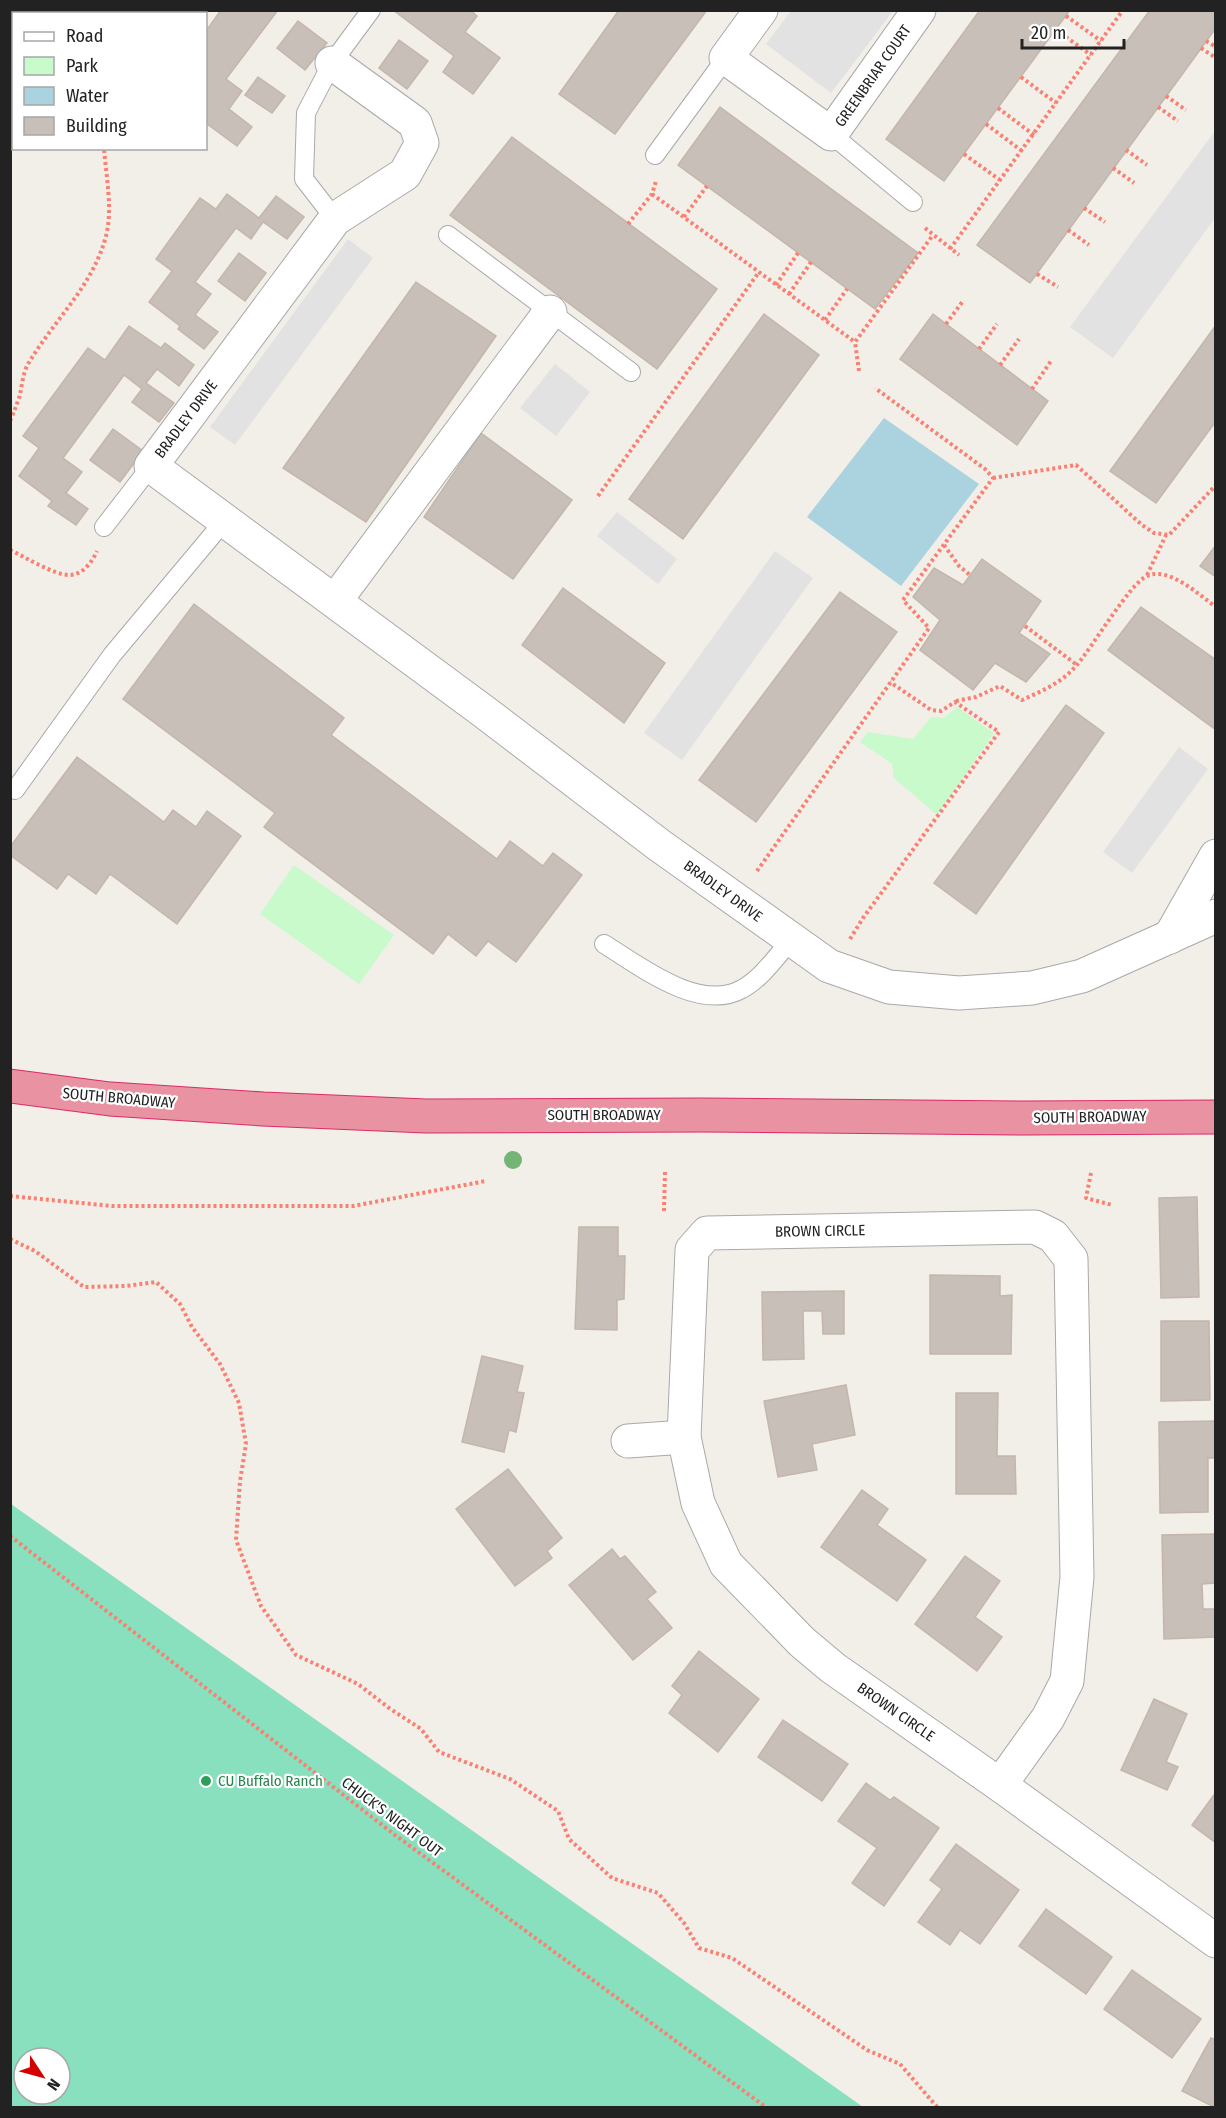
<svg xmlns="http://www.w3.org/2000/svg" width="1226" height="2118" viewBox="0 0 1226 2118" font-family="'Fira Sans Condensed',sans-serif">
<rect width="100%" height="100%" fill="#f2efe9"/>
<g fill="#c8facc">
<polygon points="957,707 994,733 937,815 894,778 892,764 860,742 868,732 913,739 931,717 944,718"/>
<polygon points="294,865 394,935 359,984 260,914"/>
</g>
<path fill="#88e0be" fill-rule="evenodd" d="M11 1504 863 2107H11ZM24 2058H60V2094H24Z"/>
<g fill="#e2e2e2">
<polygon points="791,11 791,10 893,11 831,93 766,44"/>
<polygon points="1215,131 1215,218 1113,358 1070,327"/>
<polygon points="348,239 373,258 235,445 210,427"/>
<polygon points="555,364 590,392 556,436 520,408"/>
<polygon points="617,512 677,559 658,584 597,536"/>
<polygon points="775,551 813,578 682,760 644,733"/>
<polygon points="1179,747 1208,769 1132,873 1103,852"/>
</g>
<polygon fill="#aad3df" points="884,418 979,484 901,586 807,517"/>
<g fill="#c7bfb8" stroke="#c4b6ab" stroke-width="1.5">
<polygon points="221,10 278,10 226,79 242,91 229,109 252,127 237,146 206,123 206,31"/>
<polygon points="393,10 470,10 477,16 465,32 500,58 473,94 443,72 454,56"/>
<polygon points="619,10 707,10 615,134 559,94"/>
<polygon points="980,10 1070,10 944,181 886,139"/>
<polygon points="1150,10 1216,10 1216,28 1030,283 977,245"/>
<polygon points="298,21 327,43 305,70 277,48"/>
<polygon points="399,40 428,61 407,89 379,68"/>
<polygon points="258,77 285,96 272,113 245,95"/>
<polygon points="720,107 918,253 875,309 678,165"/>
<polygon points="512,137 717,289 657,369 450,215"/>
<polygon points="227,194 259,218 276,196 304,217 287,239 263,222 251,239 236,228 195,282 211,294 195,315 218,332 204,349 178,329 180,326 149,302 172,271 156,259 200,198 216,209"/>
<polygon points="239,253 266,273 245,301 218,281"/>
<polygon points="416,282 496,336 366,522 283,468"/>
<polygon points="764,314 819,355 683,539 629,499"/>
<polygon points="933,314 1048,401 1017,445 900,359"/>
<polygon points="1216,325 1216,421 1156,503 1110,471"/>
<polygon points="129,326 161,348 165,343 194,365 179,386 157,369 146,383 174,403 159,422 132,402 142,389 124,375 63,458 82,472 66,493 88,509 76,525 48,506 52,501 19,476 39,448 23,436 88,348 105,360"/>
<polygon points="113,429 143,451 120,482 90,460"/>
<polygon points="481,433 572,500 513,579 424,517"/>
<polygon points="1216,545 1216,577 1200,566"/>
<polygon points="982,559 1041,601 1019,633 1050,654 1026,682 995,663 973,690 920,650 940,620 913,597 934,568 963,585"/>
<polygon points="563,588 665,663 624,723 522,645"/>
<polygon points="840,592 897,632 756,822 699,780"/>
<polygon points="194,604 344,718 331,735 497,859 510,841 543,866 553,853 582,875 516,962 488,941 476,956 448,934 433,954 264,827 275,813 123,699"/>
<polygon points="1141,607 1216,660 1216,730 1108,650"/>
<polygon points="1066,705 1104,733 976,914 934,883"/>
<polygon points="77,757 164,822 173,810 196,827 207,811 241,836 177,924 110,874 96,894 68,874 57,889 10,855 10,847"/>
<polygon points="1197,1197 1199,1297 1161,1298 1159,1198"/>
<polygon points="579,1227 618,1227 618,1256 625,1256 624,1299 617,1300 617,1330 575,1329"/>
<polygon points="930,1275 1000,1276 1000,1296 1012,1295 1011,1354 930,1354"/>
<polygon points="844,1291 844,1334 823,1334 822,1311 803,1311 804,1359 763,1360 762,1292"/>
<polygon points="1161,1321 1209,1321 1210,1400 1161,1401"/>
<polygon points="482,1356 523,1366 517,1392 524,1393 516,1432 509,1430 504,1452 462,1442"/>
<polygon points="846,1385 855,1435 812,1444 817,1470 778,1477 764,1401"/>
<polygon points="956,1393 998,1393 997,1456 1015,1456 1016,1494 956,1494"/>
<polygon points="1216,1421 1216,1458 1208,1458 1208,1512 1160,1513 1159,1422"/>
<polygon points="508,1469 562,1538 547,1551 552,1558 515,1586 456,1509"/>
<polygon points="862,1490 888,1509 877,1525 926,1560 897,1601 821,1547"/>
<polygon points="1216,1534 1216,1583 1202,1584 1203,1609 1216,1609 1216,1637 1164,1639 1162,1535"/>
<polygon points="612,1549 620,1559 625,1556 656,1592 647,1599 672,1628 633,1660 569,1585"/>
<polygon points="965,1556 1000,1581 975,1617 1002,1637 977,1671 915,1624"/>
<polygon points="699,1651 759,1699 718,1752 669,1713 682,1695 672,1686"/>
<polygon points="1154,1699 1187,1714 1166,1762 1178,1767 1167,1790 1121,1770"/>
<polygon points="783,1720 848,1764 822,1801 758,1757"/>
<polygon points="866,1783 890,1800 894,1797 939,1828 884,1906 852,1883 877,1848 838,1821"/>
<polygon points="1216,1792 1216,1843 1192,1825"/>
<polygon points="956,1844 1019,1890 980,1944 960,1930 950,1945 918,1922 942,1889 930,1880"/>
<polygon points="1046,1909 1112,1957 1086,1994 1019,1946"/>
<polygon points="1132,1970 1201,2019 1172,2058 1104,2009"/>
<polygon points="1211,2038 1216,2040 1216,2108 1182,2091"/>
</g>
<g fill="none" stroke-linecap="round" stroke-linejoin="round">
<defs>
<g id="lane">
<polyline points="831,134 913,202"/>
<polyline points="655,155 726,58"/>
<polyline points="335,219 304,179 306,113 332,63 371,10"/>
<polyline points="448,235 631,372"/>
<polyline points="104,527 151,466"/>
<polyline points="15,790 112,655 225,520"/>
<path d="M604 944C640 966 699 1013 742 989 761 979 777 956 791 940"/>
</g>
<g id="street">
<polyline points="761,10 726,58 831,134 919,10"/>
<polyline points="332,63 415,123 422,143 405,174 335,219 151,466 483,711 659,845 829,966 889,987 959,993 1032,988 1082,976 1216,916"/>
<polyline points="335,601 550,312"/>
<polyline points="1170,937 1216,856"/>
<polyline points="628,1441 684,1437"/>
<polyline points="1000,1785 1048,1718 1067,1681 1077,1577 1071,1259 1053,1236 1035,1227 707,1233 692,1250 684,1437 698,1503 726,1564 802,1642 833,1668 1000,1785 1216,1941"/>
</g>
<polyline id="highway" points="10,1086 110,1099 263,1109 426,1116 703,1115 1025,1118 1216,1117"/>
</defs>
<use href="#lane" stroke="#a9a9a9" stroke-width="20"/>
<use href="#street" stroke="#a9a9a9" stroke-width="35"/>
<use href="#highway" stroke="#dc2a67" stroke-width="35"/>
<g stroke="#fa8072" stroke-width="4" stroke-dasharray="3 3" stroke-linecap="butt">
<polyline points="156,14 158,10"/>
<polyline points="1066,16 1101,41"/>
<polyline points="1056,30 1091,55"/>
<polyline points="1206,41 1216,47"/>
<polyline points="1201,48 1216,58"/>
<polyline points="1021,77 1056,103"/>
<polyline points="1166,96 1186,110"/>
<polyline points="1158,107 1178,121"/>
<polyline points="998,108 1034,135"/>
<polyline points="986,124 1022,151"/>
<polyline points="1126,150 1147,165"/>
<polyline points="964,154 1000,180"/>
<polyline points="1113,168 1134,183"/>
<polyline points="652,194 855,342"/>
<polyline points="1084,208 1105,222"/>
<polyline points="684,217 707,186"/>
<polyline points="628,224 652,194 656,181"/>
<polyline points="925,228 959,255"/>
<polyline points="1068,230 1089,245"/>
<polyline points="950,249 1123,10"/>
<polyline points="1037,274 1058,287"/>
<polyline points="776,285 798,253"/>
<polyline points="789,294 811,262"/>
<polyline points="825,320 847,289"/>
<polyline points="946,324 963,301"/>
<polyline points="979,349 997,324"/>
<polyline points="1000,365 1019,339"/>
<polyline points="859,371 855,342 933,235"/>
<polyline points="1032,389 1051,361"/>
<path d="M10 421C14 412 17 404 20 395 22 385 23 373 28 364 54 320 93 286 106 236 113 209 106 176 104 148"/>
<polyline points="993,478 1076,465 1142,525 1154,533 1169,535 1216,485"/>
<polyline points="598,496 759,272"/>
<polyline points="944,545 959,566 970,575"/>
<path d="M10 550C25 557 54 575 69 575 83 575 92 562 97 551"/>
<polyline points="1147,575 1166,535"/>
<polyline points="1025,626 1077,665"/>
<path d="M956 701 976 697 1000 686 1022 700C1042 691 1061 683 1076 666 1092 648 1130 583 1147 576 1169 566 1199 595 1216 607"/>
<polyline points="757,871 929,628 903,600 993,478 985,469 875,388"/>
<polyline points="850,939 863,918 999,732 955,702 941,711 931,710 890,682"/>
<polyline points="1091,1173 1086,1198 1112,1205"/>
<polyline points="10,1196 112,1206 353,1206 486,1181"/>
<polyline points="664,1211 665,1171"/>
<polyline points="10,1239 35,1251 84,1287 126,1286 156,1282 180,1304 192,1327 220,1364 239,1403 246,1444 240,1481 236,1540 261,1606 296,1655 358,1684 389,1708 421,1729 439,1752 510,1779 558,1811 569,1839 612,1878 658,1893 684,1923 699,1948 732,1958 867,2050 900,2064 938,2108"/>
<polyline points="10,1536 395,1835 767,2108"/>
</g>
<use href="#lane" stroke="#fff" stroke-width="18"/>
<use href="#street" stroke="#fff" stroke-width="33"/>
<use href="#highway" stroke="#e892a2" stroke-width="33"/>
</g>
<circle fill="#74b475" cx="513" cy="1160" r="9"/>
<circle fill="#2e9e5b" stroke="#fff" stroke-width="2" cx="206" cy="1781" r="6"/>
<g text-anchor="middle" stroke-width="4.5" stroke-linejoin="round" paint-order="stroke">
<g font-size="15" fill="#222" stroke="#fff">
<text transform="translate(873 76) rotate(-55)" y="5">GREENBRIAR COURT</text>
<text transform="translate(186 419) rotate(-53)" y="5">BRADLEY DRIVE</text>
<text transform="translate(723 891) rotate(36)" y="5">BRADLEY DRIVE</text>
<text transform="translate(119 1098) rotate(5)" y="5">SOUTH BROADWAY</text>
<text x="604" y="1120">SOUTH BROADWAY</text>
<text transform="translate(1090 1117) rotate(-1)" y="5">SOUTH BROADWAY</text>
<text transform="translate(820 1231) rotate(-1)" y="5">BROWN CIRCLE</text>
<text transform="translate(896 1712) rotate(35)" y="5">BROWN CIRCLE</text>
<text transform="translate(392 1817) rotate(37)" y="5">CHUCK'S NIGHT OUT</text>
</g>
<g font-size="15" fill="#27864d" stroke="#fff" text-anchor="start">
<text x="218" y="1786">CU Buffalo Ranch</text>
</g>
</g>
<rect width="1226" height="2118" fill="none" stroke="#222222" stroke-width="24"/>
<rect x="12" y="12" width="195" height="138" fill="#ffffff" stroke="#a7a7a7" stroke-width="1.5"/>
<rect x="24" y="32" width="30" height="9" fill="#ffffff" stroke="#a7a7a7" stroke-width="1.5"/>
<text x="66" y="42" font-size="18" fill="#222222">Road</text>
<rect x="24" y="57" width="30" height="18" fill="#c8facc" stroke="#a7a7a7" stroke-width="1.5"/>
<text x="66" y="72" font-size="18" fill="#222222">Park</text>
<rect x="24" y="87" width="30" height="18" fill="#aad3df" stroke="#a7a7a7" stroke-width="1.5"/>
<text x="66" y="102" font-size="18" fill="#222222">Water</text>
<rect x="24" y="117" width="30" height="18" fill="#c7bfb8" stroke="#a7a7a7" stroke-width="1.5"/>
<text x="66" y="132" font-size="18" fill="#222222">Building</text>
<g transform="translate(42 2076) rotate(126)"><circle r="28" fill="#ffffff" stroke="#a7a7a7" stroke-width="1.5"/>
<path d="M0-4.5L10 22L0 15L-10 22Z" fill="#d40000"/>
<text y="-9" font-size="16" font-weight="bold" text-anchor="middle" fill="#222222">N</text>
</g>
<path d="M1022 39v9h102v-9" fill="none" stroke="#222222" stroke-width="3"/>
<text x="1031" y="39" font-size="18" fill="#222222" stroke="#ffffff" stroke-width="4.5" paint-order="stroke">20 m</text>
</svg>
